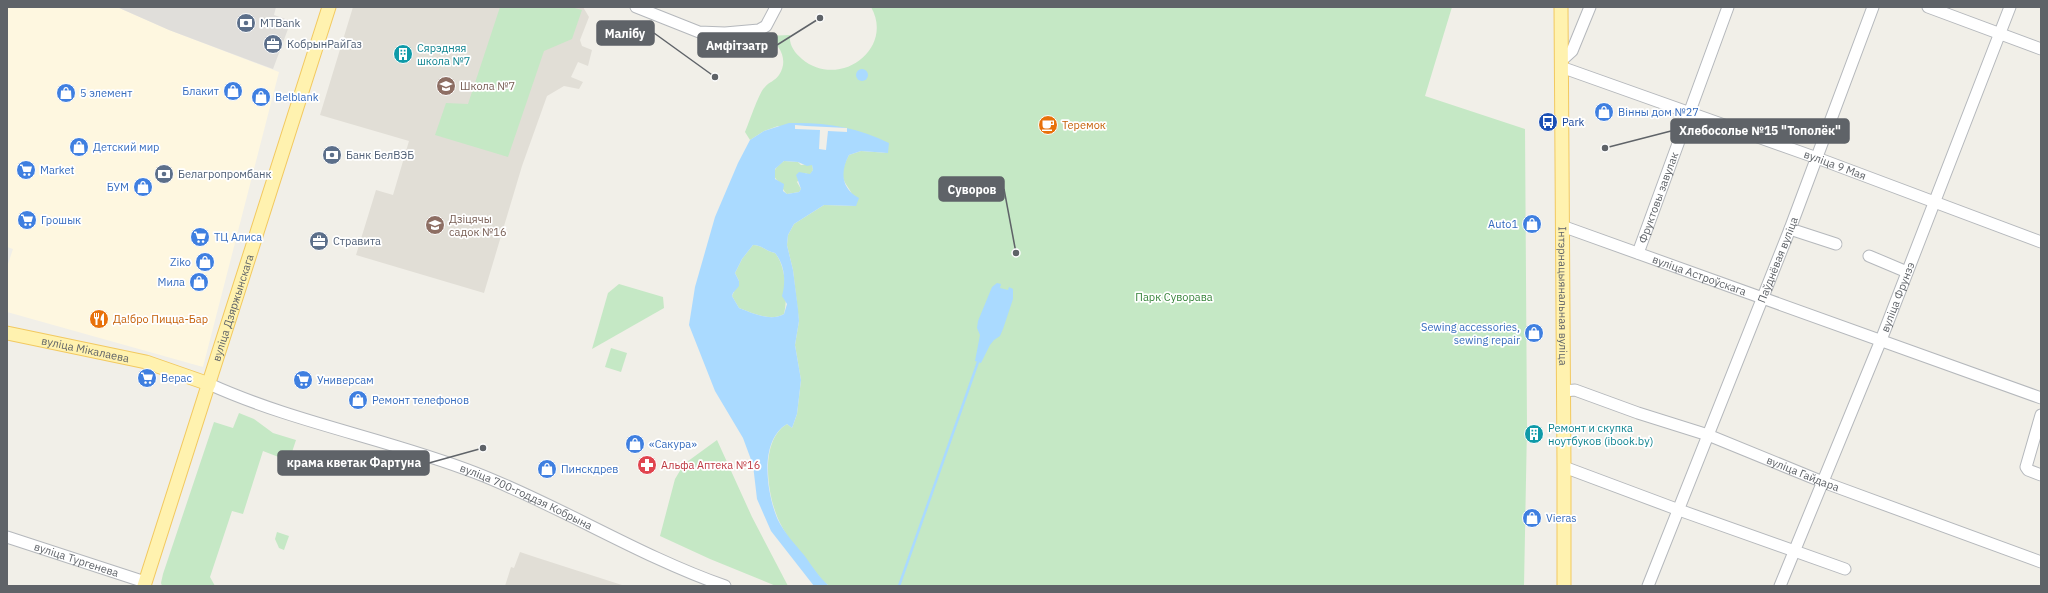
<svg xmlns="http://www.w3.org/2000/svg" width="2048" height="593" viewBox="0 0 2048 593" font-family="'IBM Plex Sans',sans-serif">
<rect width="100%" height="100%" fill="#f1efe8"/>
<polygon fill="#fef7e0" points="7,7 117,7 169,30 279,72 203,367 7,312 7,267 13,249 7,247"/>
<polygon fill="#e0deda" points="117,7 276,7 274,15 291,21 273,69 169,30"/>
<g fill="#e1ded6">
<polygon points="353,7 583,7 589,17 580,40 582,46 592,50 588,66 578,62 571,77 583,82 579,89 564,86 547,96 522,166 484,293 356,255 376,190 393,195 409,141 320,115"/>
<polygon points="520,552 538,558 625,586 505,586 511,567 514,568"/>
</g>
<g fill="#c5e8c5">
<polygon points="500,7 571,7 582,10 572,39 544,51 508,157 435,135 446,103 468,104"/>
<path d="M871 7H1452L1425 96 1525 129 1527 427 1524 586H829L822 580C808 561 789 543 779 521 767 495 759 441 787 424L792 428 797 414 801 380 795 345 799 321 793 270 787 245 788 235 794 224 824 205 856 206C852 182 833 184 849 155L861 151 888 153 778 126 764 131 750 140 745 132C749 123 759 92 765 87 769 82 775 81 779 75 789 60 780 45 767 36L790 35C789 45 794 52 802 59 839 90 895 49 871 7Z"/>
<path d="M784 161 798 162 801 165 812 164 813 170 810 175 805 173 797 182 801 189 799 192 787 194C783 191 783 187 780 183 779 181 777 181 776 179 770 171 779 165 784 161Z"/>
<path d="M753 245C762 245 767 252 775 253 786 265 788 299 784 314 770 322 753 313 739 308L732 296 739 281 735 273 742 259Z"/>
<polygon points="619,284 663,297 664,308 592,349 608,293"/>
<polygon points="611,348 627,353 621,372 605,367"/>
<polygon points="239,413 254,419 273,433 296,440 289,461 263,451 243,514 232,511 210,577 215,586 162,586 161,583 163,574 214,422 233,428"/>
<polygon points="717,440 752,517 788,586 776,586 710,559 660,536 675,479 684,464"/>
<polygon points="277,532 289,536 284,550 279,548 275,539"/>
</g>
<g fill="#aadaff" fill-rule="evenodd">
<circle cx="862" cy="75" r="6"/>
<path d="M789 123C825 122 857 127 889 143L888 153 861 151 849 155C840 172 841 188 859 198L856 206 824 205 794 224 788 235 787 245 793 270 798 309 799 321 795 345 801 380 797 414 792 428 787 424C758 441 767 495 778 520 785 534 795 544 804 555 812 566 819 577 829 586H814L771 531 757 499 753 465 743 438 715 391 689 325 695 287 715 217 738 163 750 140 764 131ZM784 161 798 162 807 166 812 165 813 170 810 174 799 172 796 175 801 189 799 192 787 194 783 191 784 184 775 179V169ZM753 245C762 245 767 252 775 253 785 265 786 282 782 296L787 304 784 314C770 322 753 313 739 308L732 296 733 293 739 286V281L735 273 742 259Z"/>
<polygon points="997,283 1001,284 1000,288 1008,290 1009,287 1013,289 1013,299 1003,329 1000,336 994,340 990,345 981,363 975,361 980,335 977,328 978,321 992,287"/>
</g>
<polygon fill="#f1efe8" points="795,125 806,126 847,128 847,132 828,131 826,150 819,149 820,130 795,129"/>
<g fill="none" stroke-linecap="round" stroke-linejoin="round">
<polyline stroke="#aadaff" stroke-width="2.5" points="899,586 978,362"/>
<defs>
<g id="minor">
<polyline points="636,7 699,32 725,33 759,30 766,26 776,7"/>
<polyline points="1928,7 2041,49"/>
<polyline points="1562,60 1572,51 1590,7"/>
<path id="s1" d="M1561 67 1817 158 2041 242"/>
<path id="s2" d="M1562 226 2041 398"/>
<polyline points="1790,229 1836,244"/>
<path id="s3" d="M1638 253 1728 7"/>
<polyline points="1869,256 1907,272"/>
<path id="s4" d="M209 384C295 423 389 439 476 473 561 506 639 556 725 586"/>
<path id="s5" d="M1564 391 1575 390 1638 413 1708 435 1823 482 2041 562"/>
<polyline points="2041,415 2026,467 2028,470 2041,475"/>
<polyline points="1564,467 1679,510 1845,569"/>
<path id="s6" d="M7 537 145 582"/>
<path id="s7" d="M1648 586 1790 229 1873 7"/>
<path id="s8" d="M1780 586 1881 340 2010 7"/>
</g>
<g id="major">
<path id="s9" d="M1561 7 1564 467V586"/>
<path id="s10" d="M7 333 146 362 209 384"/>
<path id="s11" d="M144 586 329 7"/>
</g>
</defs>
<use href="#minor" stroke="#b5b8bc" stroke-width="13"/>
<use href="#major" stroke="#f2c960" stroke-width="15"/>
<use href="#minor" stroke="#fff" stroke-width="11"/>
<use href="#major" stroke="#fff2af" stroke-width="13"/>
</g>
<defs>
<symbol id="bank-disc" viewBox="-11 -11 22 22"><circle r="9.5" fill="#5c6f8a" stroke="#fff"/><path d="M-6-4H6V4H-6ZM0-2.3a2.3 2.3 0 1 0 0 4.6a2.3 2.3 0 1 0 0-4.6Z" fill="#fff"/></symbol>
<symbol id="office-disc" viewBox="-11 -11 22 22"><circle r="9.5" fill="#5c6f8a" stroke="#fff"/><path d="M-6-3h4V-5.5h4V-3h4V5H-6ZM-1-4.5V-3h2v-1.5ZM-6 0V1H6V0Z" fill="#fff"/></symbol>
<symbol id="building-disc" viewBox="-11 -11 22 22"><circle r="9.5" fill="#0f9aa8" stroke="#fff"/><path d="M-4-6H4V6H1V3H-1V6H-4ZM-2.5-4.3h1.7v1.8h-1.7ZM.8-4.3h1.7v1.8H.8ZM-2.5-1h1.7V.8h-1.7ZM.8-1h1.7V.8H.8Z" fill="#fff"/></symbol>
<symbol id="school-disc" viewBox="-11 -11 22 22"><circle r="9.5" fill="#8d6e63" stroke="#fff"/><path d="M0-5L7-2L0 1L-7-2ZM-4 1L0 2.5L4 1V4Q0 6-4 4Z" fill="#fff"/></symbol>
<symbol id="shop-disc" viewBox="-11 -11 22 22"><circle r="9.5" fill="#3f7fe0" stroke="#fff"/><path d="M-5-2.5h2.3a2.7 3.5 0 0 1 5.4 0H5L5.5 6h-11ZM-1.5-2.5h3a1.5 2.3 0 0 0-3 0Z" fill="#fff"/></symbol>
<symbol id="bus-disc" viewBox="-11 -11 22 22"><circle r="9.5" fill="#1a4fb4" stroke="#fff"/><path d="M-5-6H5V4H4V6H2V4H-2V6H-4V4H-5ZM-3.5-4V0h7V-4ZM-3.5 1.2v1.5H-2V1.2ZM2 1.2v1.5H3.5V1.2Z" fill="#fff"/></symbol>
<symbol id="cafe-disc" viewBox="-11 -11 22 22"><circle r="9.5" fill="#e8710a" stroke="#fff"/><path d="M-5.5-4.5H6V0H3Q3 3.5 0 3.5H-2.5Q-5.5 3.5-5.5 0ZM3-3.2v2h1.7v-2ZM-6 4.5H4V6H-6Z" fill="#fff"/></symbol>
<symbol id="supermarket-disc" viewBox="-11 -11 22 22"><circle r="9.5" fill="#3f7fe0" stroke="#fff"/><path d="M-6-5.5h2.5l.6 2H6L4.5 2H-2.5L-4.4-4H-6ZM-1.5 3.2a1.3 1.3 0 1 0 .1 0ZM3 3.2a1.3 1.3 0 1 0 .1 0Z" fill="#fff"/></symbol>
<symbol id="restaurant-disc" viewBox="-11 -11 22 22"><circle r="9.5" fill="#e8710a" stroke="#fff"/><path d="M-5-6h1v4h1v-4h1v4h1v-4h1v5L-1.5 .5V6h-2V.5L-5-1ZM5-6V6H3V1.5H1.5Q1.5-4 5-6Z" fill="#fff"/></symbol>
<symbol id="pharmacy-disc" viewBox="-11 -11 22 22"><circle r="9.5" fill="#e0444e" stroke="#fff"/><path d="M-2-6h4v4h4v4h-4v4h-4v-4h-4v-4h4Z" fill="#fff"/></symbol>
</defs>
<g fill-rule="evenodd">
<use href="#bank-disc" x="235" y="12" width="22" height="22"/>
<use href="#office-disc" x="262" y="33" width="22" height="22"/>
<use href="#building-disc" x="392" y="43" width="22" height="22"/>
<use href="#school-disc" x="435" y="75" width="22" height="22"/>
<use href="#shop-disc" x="222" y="80" width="22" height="22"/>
<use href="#shop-disc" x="55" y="82" width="22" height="22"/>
<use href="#shop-disc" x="250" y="86" width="22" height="22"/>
<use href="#shop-disc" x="1593" y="101" width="22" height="22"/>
<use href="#bus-disc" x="1537" y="111" width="22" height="22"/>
<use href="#cafe-disc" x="1037" y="114" width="22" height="22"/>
<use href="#shop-disc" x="68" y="136" width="22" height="22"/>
<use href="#bank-disc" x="321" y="144" width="22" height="22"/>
<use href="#supermarket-disc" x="15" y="159" width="22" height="22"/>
<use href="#bank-disc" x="153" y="163" width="22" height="22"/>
<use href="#shop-disc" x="132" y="176" width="22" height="22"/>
<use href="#supermarket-disc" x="16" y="209" width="22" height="22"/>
<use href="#shop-disc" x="1521" y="213" width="22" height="22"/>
<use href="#school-disc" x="424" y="214" width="22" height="22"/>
<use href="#supermarket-disc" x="189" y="226" width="22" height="22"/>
<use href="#office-disc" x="308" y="230" width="22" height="22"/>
<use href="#shop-disc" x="194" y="251" width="22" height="22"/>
<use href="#shop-disc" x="188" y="271" width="22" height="22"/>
<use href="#restaurant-disc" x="88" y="308" width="22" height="22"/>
<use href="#shop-disc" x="1523" y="322" width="22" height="22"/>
<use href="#supermarket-disc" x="136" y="367" width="22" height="22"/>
<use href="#supermarket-disc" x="292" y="369" width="22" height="22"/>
<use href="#shop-disc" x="347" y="389" width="22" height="22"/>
<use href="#building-disc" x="1523" y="423" width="22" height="22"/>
<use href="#shop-disc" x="624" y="433" width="22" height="22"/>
<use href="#pharmacy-disc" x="636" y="454" width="22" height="22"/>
<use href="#shop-disc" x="536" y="458" width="22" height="22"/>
<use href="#shop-disc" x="1521" y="507" width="22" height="22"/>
</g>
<g text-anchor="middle" stroke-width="3.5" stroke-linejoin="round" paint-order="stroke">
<g font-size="11" fill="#4e5e75" stroke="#fff" text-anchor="start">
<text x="260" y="27">MTBank</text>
<text x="287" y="48">КобрынРайГаз</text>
<text x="346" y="159">Банк БелВЭБ</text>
<text x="178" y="178">Белагропромбанк</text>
<text x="333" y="245">Стравита</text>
</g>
<g font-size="11" fill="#0d838f" stroke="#fff" text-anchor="start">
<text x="417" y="52">Сярэдняя<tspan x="417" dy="13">школа №7</tspan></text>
<text x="1548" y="432">Ремонт и скупка<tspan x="1548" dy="13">ноутбуков (ibook.by)</tspan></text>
</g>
<g font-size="11" fill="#785e54" stroke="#fff" text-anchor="start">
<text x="460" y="90">Школа №7</text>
<text x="449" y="223">Дзіцячы<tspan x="449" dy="13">садок №16</tspan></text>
</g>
<g font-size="11" fill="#366cbe" stroke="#fff" text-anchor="start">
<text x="219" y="95" text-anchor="end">Блакит</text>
<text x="80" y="97">5 элемент</text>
<text x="275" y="101">Belblank</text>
<text x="1618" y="116">Вінны дом №27</text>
<text x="93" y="151">Детский мир</text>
<text x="40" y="174">Market</text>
<text x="129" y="191" text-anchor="end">БУМ</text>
<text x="41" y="224">Грошык</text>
<text x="1518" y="228" text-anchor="end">Auto1</text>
<text x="214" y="241">ТЦ Алиса</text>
<text x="191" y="266" text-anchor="end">Ziko</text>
<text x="185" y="286" text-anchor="end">Мила</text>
<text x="1520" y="331" text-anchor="end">Sewing accessories,<tspan x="1520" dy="13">sewing repair</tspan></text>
<text x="161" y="382">Верас</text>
<text x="317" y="384">Универсам</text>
<text x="372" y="404">Ремонт телефонов</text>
<text x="649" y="448">«Сакура»</text>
<text x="561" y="473">Пинскдрев</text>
<text x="1546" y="522">Vieras</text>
</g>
<g font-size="11" fill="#164399" stroke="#fff" text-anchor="start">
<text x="1562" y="126">Park</text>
</g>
<g font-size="11" fill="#c56008" stroke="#fff" text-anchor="start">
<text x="1062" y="129">Теремок</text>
<text x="113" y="323">Да!бро Пицца-Бар</text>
</g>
<g font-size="11" fill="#5f6368" stroke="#fff">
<text dy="4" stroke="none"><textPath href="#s1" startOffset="291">вуліца 9 Мая</textPath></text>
<text dy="4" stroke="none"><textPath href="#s3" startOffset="59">Фруктовы завулак</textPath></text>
<text dy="4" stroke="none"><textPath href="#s7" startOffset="351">Паўднёвая вуліца</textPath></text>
<text dy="4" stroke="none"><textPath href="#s2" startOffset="146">вуліца Астроўскага</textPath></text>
<text dy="4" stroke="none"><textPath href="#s9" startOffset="289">Інтэрнацыянальная вуліца</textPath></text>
<text dy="4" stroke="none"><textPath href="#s8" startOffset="312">вуліца Фрунзэ</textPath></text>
<text dy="4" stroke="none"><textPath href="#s11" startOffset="292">вуліца Дзяржынскага</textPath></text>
<text dy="4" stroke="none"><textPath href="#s10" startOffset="80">вуліца Мікалаева</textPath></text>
<text dy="4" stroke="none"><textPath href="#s5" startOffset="254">вуліца Гайдара</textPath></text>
<text dy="4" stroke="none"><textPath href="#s4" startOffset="337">вуліца 700-годдзя Кобрына</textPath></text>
<text dy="4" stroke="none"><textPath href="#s6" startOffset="73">вуліца Тургенева</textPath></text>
</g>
<g font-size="11" fill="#348238" stroke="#fff">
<text x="1174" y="301">Парк Суворава</text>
</g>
<g font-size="11" fill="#be3a42" stroke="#fff" text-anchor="start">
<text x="661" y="469">Альфа Аптека №16</text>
</g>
</g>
<path fill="none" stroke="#5f6368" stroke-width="1.5" d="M715 77L654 33M820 18L777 45M1605 148L1671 131M1016 253L1004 189M483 448L429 463"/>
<g fill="#5f6368" stroke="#fff" stroke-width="1.5">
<circle cx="715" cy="77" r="4"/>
<circle cx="820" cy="18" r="4"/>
<circle cx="1605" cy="148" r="4"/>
<circle cx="1016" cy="253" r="4"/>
<circle cx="483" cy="448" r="4"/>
</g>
<g fill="#5f6368" stroke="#5f6368" stroke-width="1.5">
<rect x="597" y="21" width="57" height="24" rx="4"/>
<rect x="698" y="33" width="79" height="24" rx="4"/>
<rect x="1671" y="119" width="178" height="24" rx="4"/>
<rect x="939" y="177" width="65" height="24" rx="4"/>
<rect x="278" y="451" width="151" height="24" rx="4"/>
</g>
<g font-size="12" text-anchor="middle" font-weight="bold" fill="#fff">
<text x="625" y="38">Малібу</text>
<text x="737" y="50">Амфітэатр</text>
<text x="1760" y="135">Хлебосолье №15 "Тополёк"</text>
<text x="972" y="194">Суворов</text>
<text x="354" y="467">крама кветак Фартуна</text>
</g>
<rect width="2048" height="593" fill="none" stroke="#5f6368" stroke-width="16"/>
</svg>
